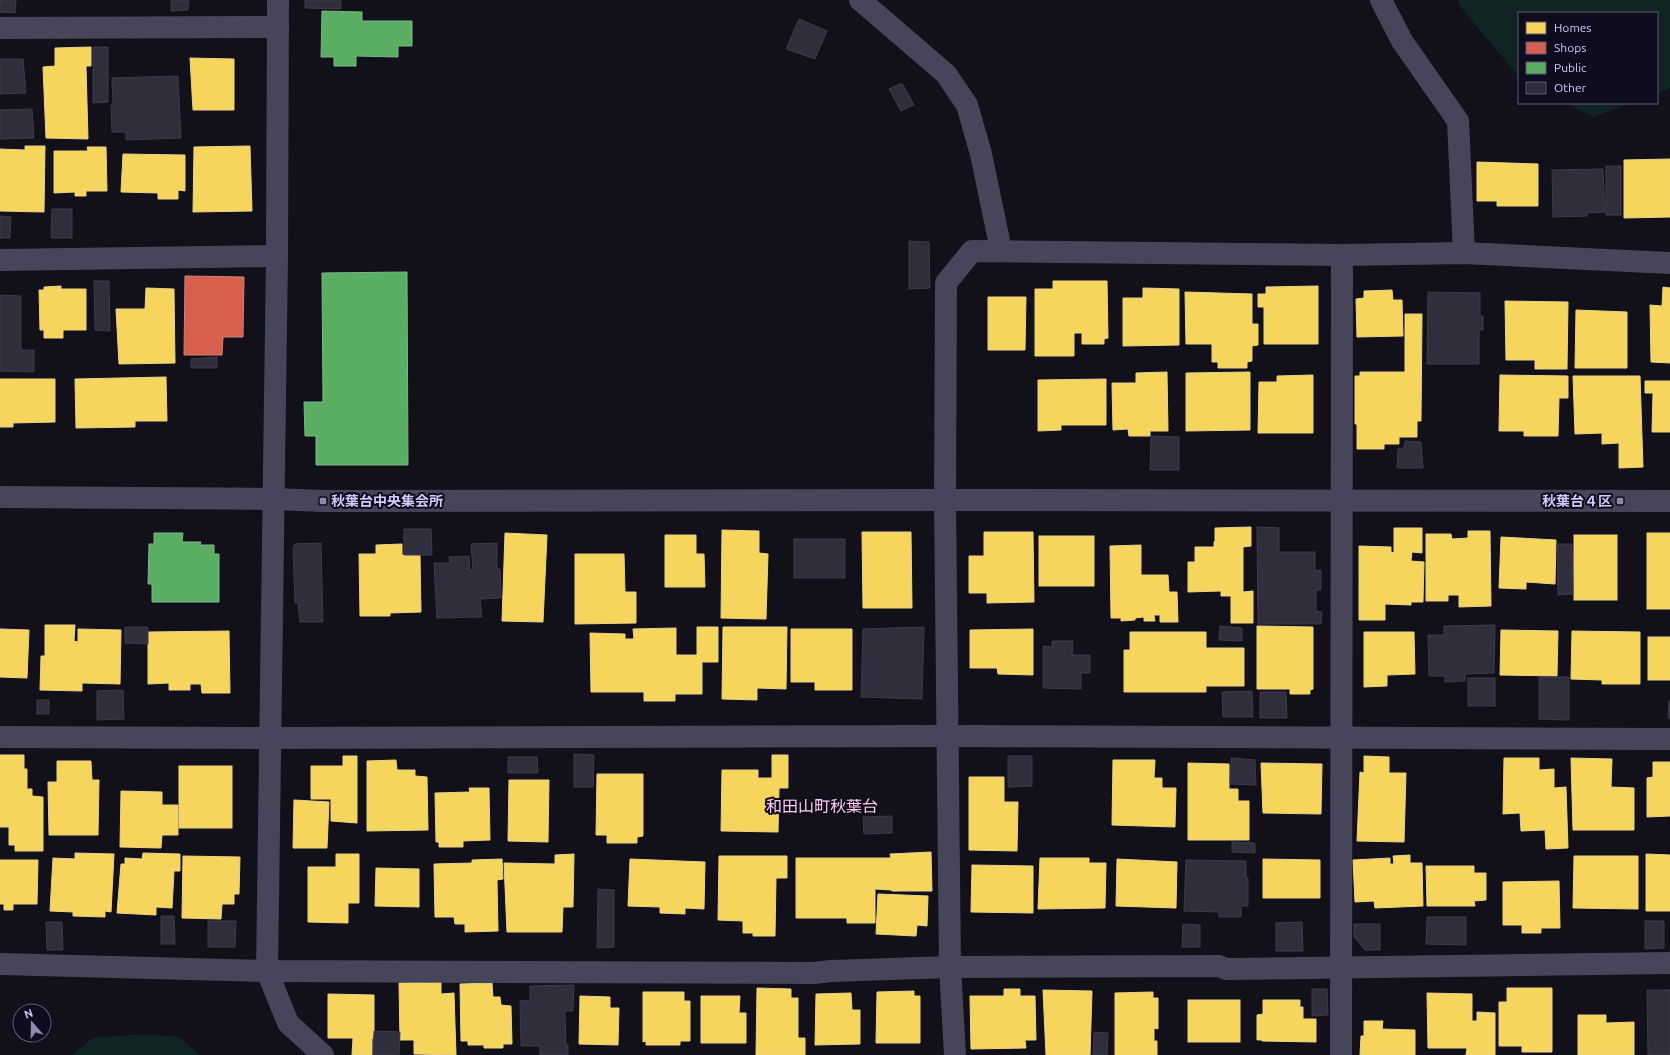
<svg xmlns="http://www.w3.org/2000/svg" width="1670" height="1055" viewBox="0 0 1670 1055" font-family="Ubuntu,'Noto Sans JP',sans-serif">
<rect width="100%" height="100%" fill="#121019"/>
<g fill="#102424">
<polygon points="1458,0 1670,0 1670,88 1657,93 1657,13 1519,13 1519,77 1459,5"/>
<polygon points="1566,103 1631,103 1593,117"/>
<polygon points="144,1034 179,1037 200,1055 72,1055 93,1038"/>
</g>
<g fill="#f6d55c" stroke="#ebd28c">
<polygon points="91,47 91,66 86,66 88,139 46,138 43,67 55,66 55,48"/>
<polygon points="190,58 234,59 234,110 193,110"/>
<polygon points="25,146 45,146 44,212 0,211 0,149 25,150"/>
<polygon points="250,146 252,211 193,212 194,147"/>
<polygon points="87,147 106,147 107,191 86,191 86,196 75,196 75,192 54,193 54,151 88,151"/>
<polygon points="123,154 185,155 185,191 178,190 178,199 158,199 158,193 121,192"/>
<polygon points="1670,159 1670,217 1624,218 1624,160"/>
<polygon points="1477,162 1538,164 1538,206 1497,206 1497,201 1477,201"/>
<polygon points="1053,281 1107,281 1108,338 1104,339 1104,344 1082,344 1082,333 1074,333 1074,356 1035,356 1035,289 1053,289"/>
<polygon points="61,286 61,289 86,289 86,330 63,330 63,338 44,338 44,330 40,330 39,290 44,290 44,287"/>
<polygon points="1318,286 1318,344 1264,344 1264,307 1258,307 1258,294 1266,294 1266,287"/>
<polygon points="1663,287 1670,288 1670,363 1651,362 1650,305 1662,306"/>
<polygon points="146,288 174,289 175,363 119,364 116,309 145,309"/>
<polygon points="1143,288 1179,289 1179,345 1123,346 1123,298 1143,298"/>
<polygon points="1392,290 1393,300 1402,300 1403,336 1357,337 1356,299 1364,298 1364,291"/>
<polygon points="1185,292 1252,294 1252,324 1258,324 1258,345 1252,346 1252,361 1247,362 1247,368 1218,368 1218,362 1212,362 1212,344 1186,344"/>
<polygon points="988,297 1026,297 1025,350 988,350"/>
<polygon points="1505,301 1568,302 1567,369 1535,369 1535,360 1506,360"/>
<polygon points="1576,310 1627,312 1627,368 1575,368"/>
<polygon points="1405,314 1422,314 1421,421 1417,421 1417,437 1399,437 1399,444 1384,444 1384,449 1357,449 1357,424 1355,424 1355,376 1360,376 1360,372 1405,372"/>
<polygon points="1167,372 1168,431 1150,431 1150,436 1129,436 1128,429 1113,430 1112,383 1136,383 1136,373"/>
<polygon points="1250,372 1250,430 1186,431 1186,373"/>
<polygon points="1313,375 1313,433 1258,433 1259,382 1277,382 1277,376"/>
<polygon points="1500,375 1568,376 1568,398 1559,398 1558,436 1524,436 1524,431 1499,431"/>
<polygon points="1573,376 1640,376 1643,467 1619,468 1619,443 1602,444 1602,433 1575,434"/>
<polygon points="166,377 167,421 135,421 135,427 76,428 75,379"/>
<polygon points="0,379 55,379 55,422 13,423 13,427 0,427"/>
<polygon points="1106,379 1106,425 1061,425 1061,430 1038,431 1038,380"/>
<polygon points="1645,381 1670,381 1670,432 1652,432 1653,393 1645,393"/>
<polygon points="1251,527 1251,546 1243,547 1243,592 1253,591 1253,623 1231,623 1231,596 1221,596 1221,591 1188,592 1188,562 1195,562 1195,547 1214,547 1214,542 1215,541 1215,528"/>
<polygon points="1394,528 1422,528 1422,553 1412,552 1411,561 1424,562 1423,602 1411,602 1411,605 1385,604 1385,620 1359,620 1359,546 1391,547 1391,552 1394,553"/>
<polygon points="722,530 759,531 759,553 768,554 766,619 721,618"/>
<polygon points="1468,531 1490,531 1491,606 1459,607 1459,595 1448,595 1448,601 1426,601 1426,534 1451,534 1452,539 1468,538"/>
<polygon points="862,532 911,532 912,608 863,608"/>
<polygon points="984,532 1033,532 1034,602 987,603 987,593 969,593 969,556 984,556"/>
<polygon points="505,533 547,535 543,622 502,621"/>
<rect x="1647" y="533" width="23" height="76"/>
<polygon points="665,535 696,535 696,554 704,554 705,587 665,587"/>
<rect x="1574" y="535" width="43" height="65"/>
<rect x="1039" y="536" width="55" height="50"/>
<polygon points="1501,537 1556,540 1555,584 1526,582 1526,589 1499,588"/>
<polygon points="402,544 402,555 420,555 421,612 390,613 390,616 360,616 359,554 376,554 376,545"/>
<polygon points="1141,545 1141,575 1168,575 1169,592 1177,592 1178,622 1160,622 1160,615 1154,615 1155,621 1144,621 1144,617 1135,618 1135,620 1121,621 1121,618 1111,618 1110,546"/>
<polygon points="575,554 624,554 625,592 636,592 636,623 575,624"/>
<polygon points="45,625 75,625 74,641 78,642 78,629 121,630 120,684 82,683 82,691 40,690 41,656 45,656"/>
<polygon points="1257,626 1313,627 1313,689 1310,690 1310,694 1290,694 1290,689 1257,689"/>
<polygon points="697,627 718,627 718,662 702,662 702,694 675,694 675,701 644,701 644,692 591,692 590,633 625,634 625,639 634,639 633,629 676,628 676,655 697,655"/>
<polygon points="723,627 787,627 786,689 757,688 757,700 722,699"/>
<polygon points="0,629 29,630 27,678 0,677"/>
<polygon points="791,629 852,629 852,690 815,690 815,682 791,682"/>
<polygon points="1033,629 1033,675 998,674 997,668 970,668 970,630"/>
<polygon points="1501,630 1558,631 1557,676 1500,675"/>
<polygon points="229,631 230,693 202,693 201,684 190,684 190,690 169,690 169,683 148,684 148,632"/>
<polygon points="1572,631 1640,632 1640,684 1602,684 1602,680 1571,679"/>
<polygon points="1130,632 1206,632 1206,648 1244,648 1244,686 1206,686 1206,692 1124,692 1124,650 1130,650"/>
<polygon points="1364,632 1414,632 1415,674 1387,675 1387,686 1364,687"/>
<rect x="1648" y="637" width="22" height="43"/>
<polygon points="0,755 24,755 24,769 27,769 27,789 32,789 32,796 43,797 43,851 15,851 15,845 9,845 9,827 0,827"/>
<polygon points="772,755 788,755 788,788 779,788 778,832 721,831 722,770 758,770 758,778 772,778"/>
<polygon points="343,756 357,756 357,823 331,821 331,799 311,799 311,766 343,766"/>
<polygon points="1364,756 1389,757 1389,773 1406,773 1404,842 1357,841 1360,772 1364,773"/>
<polygon points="1504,758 1539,758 1539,770 1554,769 1554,788 1566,787 1568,848 1546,849 1545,830 1521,831 1520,813 1503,814"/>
<polygon points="1571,758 1612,759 1611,787 1634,788 1634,830 1573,830"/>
<polygon points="396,760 397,770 415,770 415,776 427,777 428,830 367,831 367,761"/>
<polygon points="1113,760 1155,760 1154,778 1162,778 1162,788 1176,788 1175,827 1112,825"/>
<polygon points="57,761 91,761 92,780 99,780 98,835 49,835 48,782 57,782"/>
<polygon points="1653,762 1670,762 1670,816 1647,817 1647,778 1653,777"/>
<polygon points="1188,763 1229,764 1229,789 1238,789 1238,801 1249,801 1249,840 1188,840"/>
<polygon points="1261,763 1322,764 1321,814 1263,813"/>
<rect x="179" y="766" width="53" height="62"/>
<polygon points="597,774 643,774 643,836 637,837 637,843 607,843 607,835 596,835"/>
<polygon points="969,777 1004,777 1004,802 1018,802 1017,851 969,850"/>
<polygon points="509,780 549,780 548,842 508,841"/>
<polygon points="469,788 489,788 490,840 463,841 463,847 439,847 439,842 436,842 435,793 470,792"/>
<polygon points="121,791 162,792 162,805 178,805 178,835 162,835 161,848 120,847"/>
<polygon points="294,800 329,802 327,848 293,848"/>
<polygon points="931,852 932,891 892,891 891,890 875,889 875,923 847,923 847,918 796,918 796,858 891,858 890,854"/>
<polygon points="75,853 114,854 111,912 105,911 105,917 73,916 73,912 50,911 53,858 75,859"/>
<polygon points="143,853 180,854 180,871 174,871 172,908 156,907 156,915 117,913 121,864 125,864 125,858 142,859"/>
<polygon points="336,854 359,854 359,903 348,903 348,923 308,922 308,867 336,867"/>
<polygon points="574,854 573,907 563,907 562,932 507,932 504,863 555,864 555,855"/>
<polygon points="1646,854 1670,855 1670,911 1646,911"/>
<polygon points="1410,855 1410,863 1422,863 1423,906 1375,908 1374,901 1355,902 1353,860 1390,858 1390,864 1394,864 1393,856"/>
<polygon points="183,856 240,857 239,894 234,894 234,904 222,904 221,919 182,918"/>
<polygon points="719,856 787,856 787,878 776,878 775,936 753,936 753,933 743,933 743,921 718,920"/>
<polygon points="1574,856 1638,856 1638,909 1573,908"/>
<polygon points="1040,858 1089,858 1089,863 1106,863 1105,908 1038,909"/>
<polygon points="502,859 503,879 497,880 498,931 465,932 465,924 455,924 454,917 435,917 434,864 472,863 472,860"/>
<polygon points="630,859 705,862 704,909 685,908 685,914 660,913 660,907 628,906"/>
<polygon points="1117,859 1177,862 1176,908 1116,906"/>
<polygon points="1263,859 1320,860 1320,898 1263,898"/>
<polygon points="0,860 38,860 37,904 13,904 13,910 4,910 4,904 0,904"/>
<polygon points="972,865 1033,866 1033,913 971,912"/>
<polygon points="1426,866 1474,866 1474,873 1486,873 1486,900 1474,901 1475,906 1427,906"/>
<polygon points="376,868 419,869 419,907 375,906"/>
<polygon points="1559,881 1560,928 1541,928 1541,933 1522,933 1522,925 1503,925 1503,882"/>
<polygon points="878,894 928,896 927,926 917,925 916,936 876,934"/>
<polygon points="441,982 441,994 454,993 456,1055 414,1054 414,1040 400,1040 399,983"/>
<polygon points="492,983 493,997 500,997 501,1005 511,1006 512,1044 503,1044 503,1048 484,1048 484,1045 468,1045 468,1041 461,1041 460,984"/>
<polygon points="757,988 791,989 791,998 798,998 798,1038 805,1038 805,1055 756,1055"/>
<polygon points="1507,988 1552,988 1552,1052 1522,1052 1522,1046 1499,1046 1499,1002 1507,1002"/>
<polygon points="1004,989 1020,989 1020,996 1035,996 1036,1040 1025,1040 1026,1048 971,1049 970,996 1004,996"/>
<polygon points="1043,990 1092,991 1090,1055 1046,1055"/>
<polygon points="914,991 914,996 920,996 920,1043 876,1043 877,992"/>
<polygon points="643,992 684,992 684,1001 690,1001 690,1041 680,1041 680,1045 646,1045 646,1041 643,1042"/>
<polygon points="1153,992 1153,998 1158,998 1158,1029 1154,1028 1154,1041 1157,1041 1157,1055 1115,1055 1115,993"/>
<polygon points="851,993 852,1010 860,1010 860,1044 815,1045 816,994"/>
<polygon points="1427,993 1472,994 1472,1021 1477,1021 1477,1012 1495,1013 1495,1055 1466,1055 1467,1048 1428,1048"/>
<polygon points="328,994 374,995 374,1039 372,1038 372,1055 352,1055 353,1038 328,1038"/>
<polygon points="580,996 610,997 610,1008 619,1008 618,1045 579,1044"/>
<polygon points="701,996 740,996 739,1013 746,1013 746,1043 701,1043"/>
<rect x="1188" y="1000" width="52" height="42"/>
<polygon points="1263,1000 1300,1000 1300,1007 1303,1007 1303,1019 1316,1019 1316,1042 1262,1041 1262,1040 1257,1040 1257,1015 1263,1014"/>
<polygon points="1578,1015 1606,1015 1606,1023 1634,1022 1634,1055 1578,1055"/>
<polygon points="1364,1021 1383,1021 1382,1029 1415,1030 1415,1055 1360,1055 1361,1036 1364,1036"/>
</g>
<polygon fill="#d6604d" stroke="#d48082" points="185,276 244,277 243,337 223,337 222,355 184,355"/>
<g fill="#5aae61" stroke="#7db790">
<polygon points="322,11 362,12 362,21 412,21 412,46 398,46 398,57 356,56 356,66 334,66 334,57 321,57"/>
<polygon points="407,272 408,465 316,465 316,436 305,436 304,402 323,402 322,273"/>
<polygon points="154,533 183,533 182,542 201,542 200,545 214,545 214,554 219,554 219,602 152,602 152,584 148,584 149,544 154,544"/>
</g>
<g fill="#302e3c" stroke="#3e3a4e">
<polygon points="0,0 16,0 15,13 0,12"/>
<polygon points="171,0 189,0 188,10 171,11"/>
<polygon points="305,0 341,0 341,9 305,8"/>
<polygon points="799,19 827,31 815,59 786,49"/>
<polygon points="93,47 108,47 108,102 93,103"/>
<polygon points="0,59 23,59 26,93 0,94"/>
<polygon points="178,76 181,138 126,140 126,132 112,132 111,105 113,105 112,78"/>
<polygon points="902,83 914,105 901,111 889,89"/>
<polygon points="32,109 34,138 0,139 0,110"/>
<rect x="1606" y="166" width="15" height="49"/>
<polygon points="1603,169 1605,212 1587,213 1587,216 1553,217 1552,170"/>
<polygon points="52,209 72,209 72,238 51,238"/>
<polygon points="0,216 11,217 10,238 0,238"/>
<polygon points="909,241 929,242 930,288 909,289"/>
<polygon points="94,281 109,281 110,331 95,330"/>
<polygon points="1428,292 1480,293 1480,316 1483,316 1483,330 1479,330 1479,364 1427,364"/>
<polygon points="0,295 21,296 21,350 34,350 34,372 0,371"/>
<polygon points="217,357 217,368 191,368 191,359"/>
<polygon points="1151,436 1179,437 1179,470 1150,470"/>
<polygon points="1405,441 1421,442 1423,468 1397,468 1398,449 1404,448"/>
<polygon points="1257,527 1279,528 1279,552 1315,552 1315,571 1321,570 1321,590 1316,590 1316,611 1322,612 1321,624 1258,624"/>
<polygon points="404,529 431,529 432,555 404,555"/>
<rect x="794" y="539" width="51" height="39"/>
<polygon points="321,543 323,622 300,622 298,603 295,603 293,548 295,544"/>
<polygon points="497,543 497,569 500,569 501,598 480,599 482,617 437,618 434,563 450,563 449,557 469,556 470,570 473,570 471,544"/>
<polygon points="1557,544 1572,544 1573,594 1558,595"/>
<polygon points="1495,625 1494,673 1465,674 1465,681 1445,682 1445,676 1429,676 1428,635 1444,635 1444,626"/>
<polygon points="1220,626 1242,628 1242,641 1219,640"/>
<polygon points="125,627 148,627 148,644 125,643"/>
<polygon points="924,627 922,699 861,697 863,629"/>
<polygon points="1052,641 1073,641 1072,655 1090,655 1090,673 1081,673 1081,689 1043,688 1043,646 1052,647"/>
<polygon points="1539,677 1569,677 1569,720 1539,719"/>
<rect x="1468" y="678" width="27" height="28"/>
<polygon points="123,690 124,719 97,720 97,691"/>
<polygon points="1252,691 1253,717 1223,717 1222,692"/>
<polygon points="1260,692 1286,692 1287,718 1260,718"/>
<rect x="37" y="700" width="12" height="14"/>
<polygon points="1669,701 1670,701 1670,718 1668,718"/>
<polygon points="574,754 594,755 593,787 574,787"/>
<polygon points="1008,756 1032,756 1032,786 1008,787"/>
<polygon points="508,757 537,757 538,773 508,773"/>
<polygon points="1231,758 1255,760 1256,785 1230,784"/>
<polygon points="892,816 892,833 864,834 863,817"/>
<polygon points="1232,842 1255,843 1255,853 1232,852"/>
<polygon points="1186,860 1246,861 1246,878 1248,878 1248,906 1241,906 1241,917 1219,917 1219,912 1184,911"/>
<polygon points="598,889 614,890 614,947 597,948"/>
<polygon points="161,916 174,916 175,944 161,944"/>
<polygon points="1427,917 1466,917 1466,945 1426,944"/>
<polygon points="208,921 236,921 235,947 208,947"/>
<polygon points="1645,921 1664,921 1664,948 1645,949"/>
<polygon points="46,922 62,922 63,950 47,950"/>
<polygon points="1302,922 1303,951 1276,951 1276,923"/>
<polygon points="1183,924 1200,925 1200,947 1182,947"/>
<polygon points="1354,924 1380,924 1380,950 1365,950 1354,937"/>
<polygon points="574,985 573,1011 565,1011 566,1046 568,1045 568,1055 540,1055 540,1046 521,1046 520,1001 530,1000 530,986"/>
<polygon points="1312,989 1327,989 1328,1015 1312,1016"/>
<polygon points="1647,990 1670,990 1670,1055 1648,1055"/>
<polygon points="374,1031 400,1032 399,1055 373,1055"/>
<polygon points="1094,1032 1108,1033 1107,1055 1093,1055"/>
</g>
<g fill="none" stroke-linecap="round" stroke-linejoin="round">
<g stroke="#46455a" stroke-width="22">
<polyline points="278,0 277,256 267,971 288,1023 323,1055"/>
<polyline points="860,0 946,74 967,105 981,154 1001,250"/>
<polyline points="1381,0 1402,41 1458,121 1464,253"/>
<polyline points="0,28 278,27"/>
<polyline points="0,260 277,256"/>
<polyline points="945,500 1670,501"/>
<polyline points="0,737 270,738 948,736 1670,739"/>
<polyline points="0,964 267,971 815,973 831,971 950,967 1219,966 1226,969 1670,963"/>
<polyline points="955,1055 950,967 945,500 946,283 972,251 1342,255 1464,253 1670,263"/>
<polyline points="1341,1055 1342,255"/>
</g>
<polyline stroke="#46455a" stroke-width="22" points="0,497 274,499 323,501 945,500"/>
</g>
<g fill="#8e8aad" stroke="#0f0c1d" stroke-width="1.5">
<rect x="319" y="497" width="8" height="8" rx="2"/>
<rect x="1616" y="497" width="8" height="8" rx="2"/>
</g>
<g text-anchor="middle" stroke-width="4" stroke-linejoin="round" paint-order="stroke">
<g font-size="14" font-weight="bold" fill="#d0cbfd" stroke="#0f0c1d" text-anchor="start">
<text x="331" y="506">秋葉台中央集会所</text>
<text x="1612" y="506" text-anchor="end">秋葉台４区</text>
</g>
<g font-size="16" fill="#fdcceb" stroke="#0f0c1d">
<text x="822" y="812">和田山町秋葉台</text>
</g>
</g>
<rect x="1518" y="12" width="140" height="92" fill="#0f0c1d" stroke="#5c5877"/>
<rect x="1526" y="22" width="20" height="12" fill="#f6d55c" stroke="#5c5877"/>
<text x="1554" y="32" font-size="12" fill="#d0cbfd">Homes</text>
<rect x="1526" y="42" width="20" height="12" fill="#d6604d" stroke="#5c5877"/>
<text x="1554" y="52" font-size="12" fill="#d0cbfd">Shops</text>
<rect x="1526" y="62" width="20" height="12" fill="#5aae61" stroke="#5c5877"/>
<text x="1554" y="72" font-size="12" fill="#d0cbfd">Public</text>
<rect x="1526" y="82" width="20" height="12" fill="#302e3c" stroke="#5c5877"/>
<text x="1554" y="92" font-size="12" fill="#d0cbfd">Other</text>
<g transform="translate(32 1023) rotate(340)"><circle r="19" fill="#0f0c1d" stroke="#5c5877"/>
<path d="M0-3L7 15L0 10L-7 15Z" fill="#8e8aad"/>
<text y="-6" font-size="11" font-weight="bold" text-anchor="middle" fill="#d0cbfd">N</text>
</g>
</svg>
